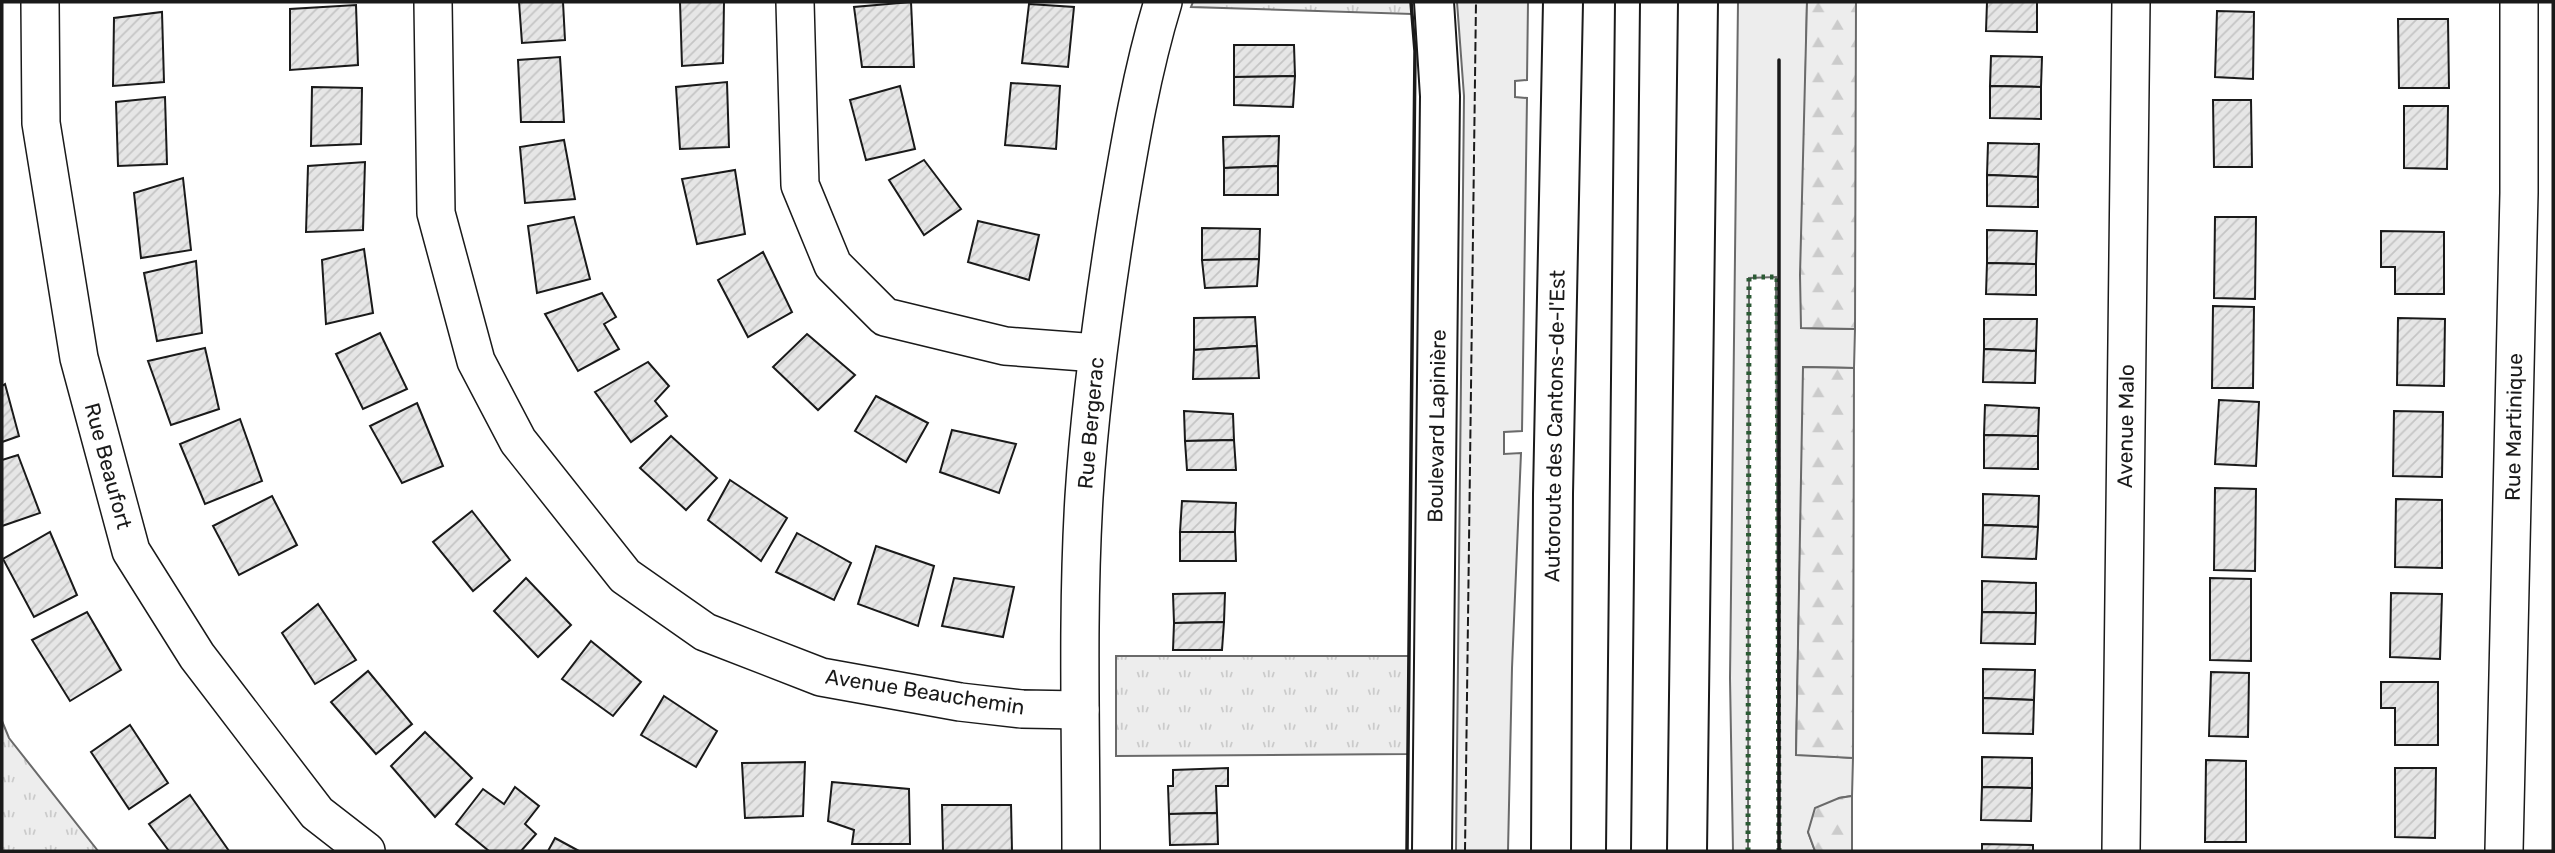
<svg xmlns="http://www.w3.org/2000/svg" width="2555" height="853" viewBox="0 0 2555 853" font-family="Rubik,sans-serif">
<defs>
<pattern id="forest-firs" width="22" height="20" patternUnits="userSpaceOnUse" patternTransform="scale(1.75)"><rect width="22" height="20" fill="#ededed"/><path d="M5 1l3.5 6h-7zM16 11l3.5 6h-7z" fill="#cbcbcb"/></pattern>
<pattern id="park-tufts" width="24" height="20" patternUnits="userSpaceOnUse" patternTransform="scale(1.75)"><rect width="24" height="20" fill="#ededed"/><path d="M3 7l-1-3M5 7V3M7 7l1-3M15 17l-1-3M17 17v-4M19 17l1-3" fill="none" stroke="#cbcbcb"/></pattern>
<pattern id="building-hatch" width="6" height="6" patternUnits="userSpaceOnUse" patternTransform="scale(1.75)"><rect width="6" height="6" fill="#e6e6e6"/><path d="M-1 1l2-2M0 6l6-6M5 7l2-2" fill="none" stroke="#c5c5c5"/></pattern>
</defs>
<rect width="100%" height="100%" fill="#fff"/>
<g fill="#ededed" stroke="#6a6a6a" stroke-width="2">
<polygon points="1457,2 1528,2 1527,80 1515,81 1515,97 1527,98 1522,431 1504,432 1504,454 1521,453 1512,668 1508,851 1456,851 1464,96"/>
<polygon points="1738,2 1807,2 1801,328 1855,329 1854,368 1804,367 1796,754 1853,758 1852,796 1839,798 1808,832 1815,851 1779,851 1776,277 1749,278 1748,851 1733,851 1730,678"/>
</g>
<g fill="url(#forest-firs)" stroke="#6a6a6a" stroke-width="2">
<polygon points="1807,2 1856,2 1855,329 1801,328 1800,275"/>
<polygon points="1803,367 1854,368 1853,758 1796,755"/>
<polygon points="1852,796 1852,851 1815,851 1808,832 1815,808 1839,798"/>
</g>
<g fill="url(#park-tufts)" stroke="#6a6a6a" stroke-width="2">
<polygon points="1193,2 1411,2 1412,14 1191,7"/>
<polygon points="1116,656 1409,656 1408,754 1116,756"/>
<polygon points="2,721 9,738 98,851 2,851"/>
</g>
<g fill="url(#building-hatch)" stroke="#1a1a1a" stroke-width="2">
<polygon points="519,2 563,2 565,40 522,43"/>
<polygon points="680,2 724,2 723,63 682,66"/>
<polygon points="911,2 914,67 862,67 854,7"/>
<polygon points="1987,2 2037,2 2037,32 1986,31"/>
<polygon points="1029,4 1074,7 1068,67 1022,63"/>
<polygon points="356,5 358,65 290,70 290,9"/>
<polygon points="2217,11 2254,12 2253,79 2215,77"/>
<polygon points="162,12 164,82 113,86 114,18"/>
<polygon points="2398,19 2448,19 2449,88 2399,88"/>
<polygon points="1234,45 1294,45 1295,76 1234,77"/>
<polygon points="1991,56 2042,57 2041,87 1990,86"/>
<polygon points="560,57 564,122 521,122 518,60"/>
<polygon points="1295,76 1293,107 1234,105 1234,77"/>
<polygon points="727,82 729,147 680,149 676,87"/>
<polygon points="1011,83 1060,86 1056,149 1005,145"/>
<polygon points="900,86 915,149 866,160 850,100"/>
<polygon points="1990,86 2041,87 2041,119 1990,118"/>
<polygon points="312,87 362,88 361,144 311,146"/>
<polygon points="165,97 167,164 118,166 116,102"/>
<polygon points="2213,100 2251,100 2252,167 2214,167"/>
<polygon points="2404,106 2448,106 2447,169 2404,168"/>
<polygon points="1279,136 1278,166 1224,168 1223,137"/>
<polygon points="564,140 575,199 525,203 520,147"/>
<polygon points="1988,143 2039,144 2038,177 1987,175"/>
<polygon points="924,160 961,209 924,235 889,180"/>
<polygon points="365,162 363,230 306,232 308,166"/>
<polygon points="1278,166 1278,195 1224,195 1224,168"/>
<polygon points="735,170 745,234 697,244 682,179"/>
<polygon points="1987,175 2038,177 2038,207 1987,206"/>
<polygon points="183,178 191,250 141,258 134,193"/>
<polygon points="574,217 590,279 537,293 528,226"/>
<polygon points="2215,217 2256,217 2255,299 2214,298"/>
<polygon points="978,221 1039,235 1029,280 968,262"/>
<polygon points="1202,228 1260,229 1259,259 1202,260"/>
<polygon points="1987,230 2037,231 2036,264 1987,263"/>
<polygon points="2381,231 2444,232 2444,294 2395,294 2395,267 2381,267"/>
<polygon points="364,249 373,313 326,324 322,260"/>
<polygon points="763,252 792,312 748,337 718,280"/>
<polygon points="1259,259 1257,286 1205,288 1202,260"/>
<polygon points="196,261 202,333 157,341 144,273"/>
<polygon points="1987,263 2036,264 2036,295 1986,294"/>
<polygon points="602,293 616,317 604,324 619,349 578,371 545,314"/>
<polygon points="2213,306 2254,307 2253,388 2212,388"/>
<polygon points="1255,317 1257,346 1194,350 1194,318"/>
<polygon points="2398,318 2445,319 2444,386 2397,385"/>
<polygon points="1984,319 2037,319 2036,351 1984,349"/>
<polygon points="380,333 407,389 363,409 336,354"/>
<polygon points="807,334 855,375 818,410 773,367"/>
<polygon points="1257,346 1259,378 1193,379 1194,350"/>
<polygon points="205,348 219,409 171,425 148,361"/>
<polygon points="1984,349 2036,351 2035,383 1983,382"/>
<polygon points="648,362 669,386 655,401 667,416 631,442 595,392"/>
<polygon points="5,384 19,436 2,442 2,386"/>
<polygon points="876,396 928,423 906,462 855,431"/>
<polygon points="2219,400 2259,402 2256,466 2215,464"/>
<polygon points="417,403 443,466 402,483 370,426"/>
<polygon points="1985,405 2039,408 2038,436 1984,435"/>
<polygon points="1184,411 1233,414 1234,440 1185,441"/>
<polygon points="2394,411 2443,412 2442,477 2393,476"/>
<polygon points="240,419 262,481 205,504 180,444"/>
<polygon points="952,430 1016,444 999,493 940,472"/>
<polygon points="1984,435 2038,436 2038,469 1984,468"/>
<polygon points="671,436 717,478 686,510 640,468"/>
<polygon points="1234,440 1236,470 1187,470 1185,441"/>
<polygon points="18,455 40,513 2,526 2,460"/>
<polygon points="730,480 787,518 761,561 708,520"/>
<polygon points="2215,488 2256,489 2255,571 2214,570"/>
<polygon points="1983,494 2039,496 2038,527 1983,525"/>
<polygon points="272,496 297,545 239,575 213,526"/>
<polygon points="2396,499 2442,500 2442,568 2395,567"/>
<polygon points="1182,501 1236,503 1235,532 1180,532"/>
<polygon points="472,511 510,560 473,591 433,542"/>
<polygon points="1983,525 2038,527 2036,559 1982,557"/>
<polygon points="50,532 77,595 34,617 3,559"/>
<polygon points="1180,532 1235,532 1236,561 1180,561"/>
<polygon points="797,533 851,563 834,600 776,572"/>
<polygon points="876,546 934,566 918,626 858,604"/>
<polygon points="526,578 571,625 538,657 494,611"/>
<polygon points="954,578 1014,587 1003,637 942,626"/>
<polygon points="2210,578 2251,579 2251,661 2210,660"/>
<polygon points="1982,581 2036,583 2036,613 1982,612"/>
<polygon points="1225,593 1224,622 1174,623 1173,594"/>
<polygon points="2391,593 2442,594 2440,659 2390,657"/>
<polygon points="318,604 356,660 315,684 282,633"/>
<polygon points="87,612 121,670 70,701 32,640"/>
<polygon points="1982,612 2036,613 2035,644 1981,643"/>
<polygon points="1224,622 1222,650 1173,650 1174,623"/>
<polygon points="591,641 641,682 613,716 562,679"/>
<polygon points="1983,669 2035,670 2034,700 1983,698"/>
<polygon points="368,671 412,724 376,754 331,702"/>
<polygon points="2211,672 2249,673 2248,737 2209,736"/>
<polygon points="2381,682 2438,682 2438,745 2395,745 2395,708 2381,708"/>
<polygon points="664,696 717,731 696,767 641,735"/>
<polygon points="1983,698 2034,700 2033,734 1983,733"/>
<polygon points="130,725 168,783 129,809 91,752"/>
<polygon points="425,732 472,778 435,817 391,766"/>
<polygon points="1982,757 2032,758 2032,788 1982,787"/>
<polygon points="2206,760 2246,761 2246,842 2205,842"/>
<polygon points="805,762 803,816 745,818 742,763"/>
<polygon points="1228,768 1228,786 1216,786 1217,813 1169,814 1168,786 1173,786 1173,770"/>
<polygon points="2395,768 2436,768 2435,838 2395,837"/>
<polygon points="832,782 909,789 910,844 852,844 854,830 828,821"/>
<polygon points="515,787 539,806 525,824 536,834 521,851 489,851 456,824 483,789 504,804"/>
<polygon points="1982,787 2032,788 2031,821 1981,820"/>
<polygon points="190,795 229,851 169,851 149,824"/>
<polygon points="942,805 1011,805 1012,851 943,851"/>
<polygon points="1217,813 1218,844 1170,845 1169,814"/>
<polygon points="555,838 579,851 548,851"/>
<polygon points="1982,844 2033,845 2033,851 1982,851"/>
</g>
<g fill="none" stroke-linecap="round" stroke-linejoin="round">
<defs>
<g id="minor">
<polyline points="40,2 41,123 79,358 131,551 197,656 317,813 366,851"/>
<polyline points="433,2 436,213 476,361 518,441 625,576 705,632 821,677 960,702 1022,709 1080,710"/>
<polyline points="795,2 800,185 833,265 885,317 1005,346 1097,353"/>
<path d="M1081 851C1081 733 1077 615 1084 497 1090 402 1103 308 1118 214 1130 142 1142 71 1163 2"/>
<polyline points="2121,851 2131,2"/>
<polyline points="2504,851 2519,193 2519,2"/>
</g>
<polyline id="major" points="1432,851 1440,96 1434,2"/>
<g id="highway">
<polyline points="1551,851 1553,494 1563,2"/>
<polyline points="1687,851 1698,2"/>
</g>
</defs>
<use href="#minor" stroke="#1a1a1a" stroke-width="40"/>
<use href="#major" stroke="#1a1a1a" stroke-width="42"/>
<use href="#highway" stroke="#1a1a1a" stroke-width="42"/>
<use href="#minor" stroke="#fff" stroke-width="37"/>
<use href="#major" stroke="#fff" stroke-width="38"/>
<use href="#highway" stroke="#fff" stroke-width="38"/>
<g stroke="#1a1a1a" stroke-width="2">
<polyline points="1606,851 1615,2"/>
<polyline points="1631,851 1640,2"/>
</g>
<polyline stroke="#2b5a34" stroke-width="5" stroke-dasharray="3.5 5" stroke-linecap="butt" points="1748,851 1749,277 1777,277 1779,851"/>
<polyline stroke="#1a1a1a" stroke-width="2" stroke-dasharray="9 3.5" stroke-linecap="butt" points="1465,851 1476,2"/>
<g stroke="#1a1a1a" stroke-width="3.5">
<polyline points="1779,60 1779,851"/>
<polyline points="1407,851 1415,51 1411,2"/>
</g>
</g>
<g text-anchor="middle" stroke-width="5" stroke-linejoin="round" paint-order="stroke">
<g font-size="21" fill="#1a1a1a" stroke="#fff">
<text transform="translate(1091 423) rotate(-85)" y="7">Rue Bergerac</text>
<text transform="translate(1437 426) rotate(-89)" y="7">Boulevard Lapinière</text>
<text transform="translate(1555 426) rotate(-89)" y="7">Autoroute des Cantons-de-l'Est</text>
<text transform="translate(2126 426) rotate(-89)" y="7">Avenue Malo</text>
<text transform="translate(2514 427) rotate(-89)" y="7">Rue Martinique</text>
<text transform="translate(108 466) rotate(75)" y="7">Rue Beaufort</text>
<text transform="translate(925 692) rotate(9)" y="7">Avenue Beauchemin</text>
</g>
</g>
<rect width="2555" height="853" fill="none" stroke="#1a1a1a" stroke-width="7"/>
</svg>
